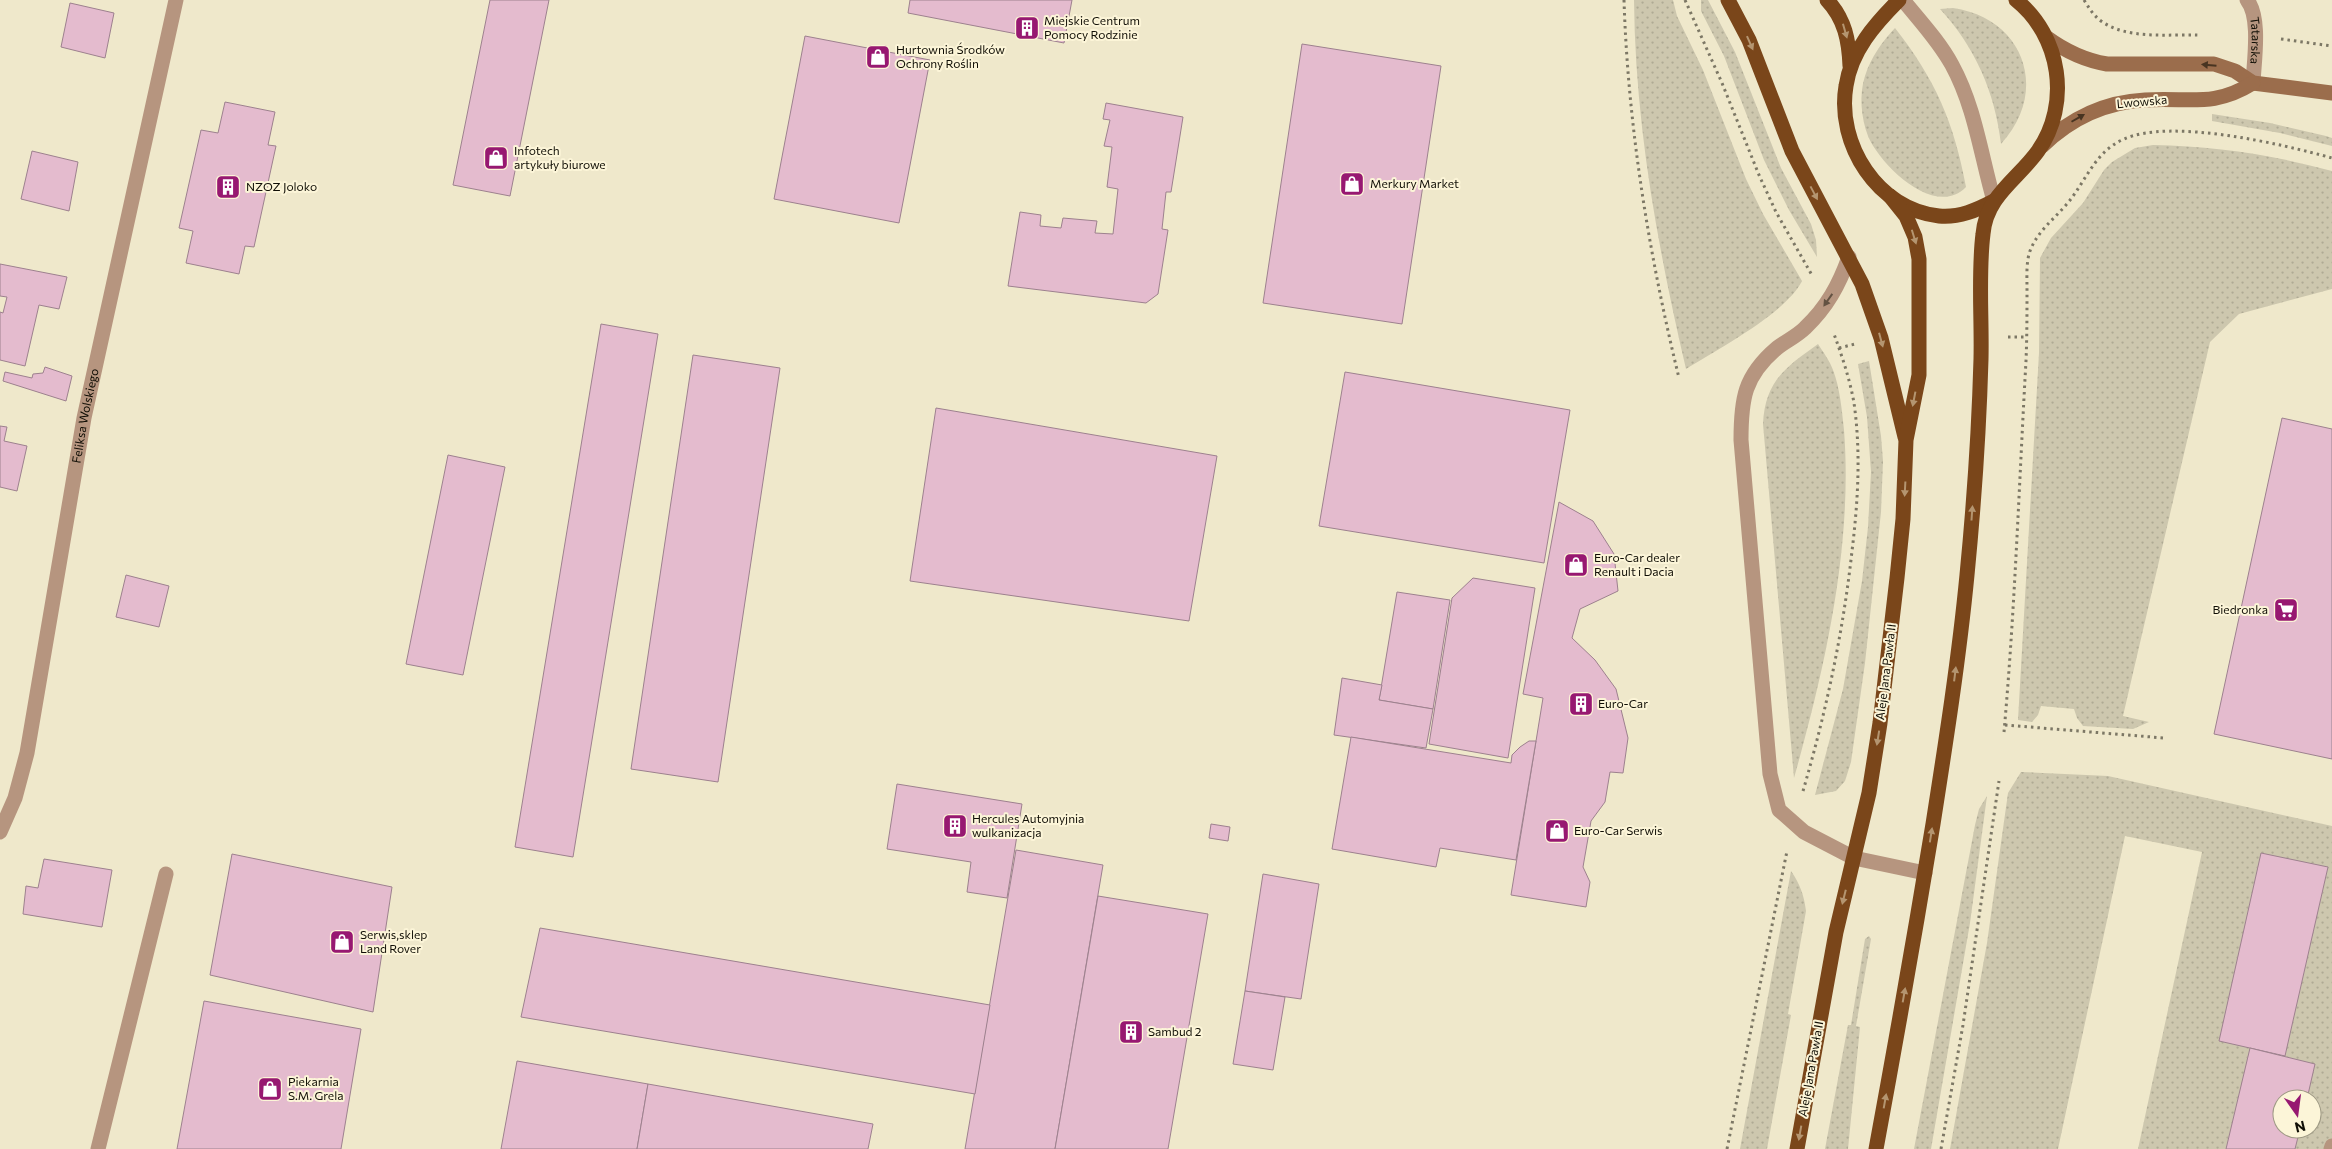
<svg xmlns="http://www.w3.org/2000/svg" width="2332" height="1149" viewBox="0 0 2332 1149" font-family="Commissioner,sans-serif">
<defs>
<pattern id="grass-dots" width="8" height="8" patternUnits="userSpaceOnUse" patternTransform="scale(1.25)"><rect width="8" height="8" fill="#cdc7ae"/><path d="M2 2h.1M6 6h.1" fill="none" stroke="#afaa94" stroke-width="1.8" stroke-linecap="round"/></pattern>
</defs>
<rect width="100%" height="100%" fill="#efe8cb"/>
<g fill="url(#grass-dots)" fill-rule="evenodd">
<path d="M1634 0H1673L1677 16 1703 70 1746 179 1763 214 1802 281C1785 314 1719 348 1686 369 1658 249 1635 124 1634 0Z"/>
<polygon points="1701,0 1708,0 1735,52 1781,168 1811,224 1816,240 1817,257 1789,210 1764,160 1724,56 1701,11"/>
<path d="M1953 8C2024 18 2050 91 2001 144 1995 92 1975 47 1940 9Z"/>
<path d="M1895 28C1935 79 1954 122 1966 187 1935 219 1880 165 1868 136 1861 118 1859 94 1865 76 1871 57 1882 42 1895 28Z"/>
<polygon points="2212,114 2270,123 2326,136 2332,138 2332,146 2280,133 2212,121"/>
<path d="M2153 145C2215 146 2273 155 2332 171V289L2239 314 2210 342 2123 716 2149 722 2133 729 2083 726 2077 718 2074 709 2041 706 2038 715 2032 722 2018 720 2039 353 2040 258 2051 238 2083 203 2104 170 2112 162 2135 148Z"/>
<path d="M1818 344C1823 352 1830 361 1833 370 1840 388 1842 411 1844 430 1853 545 1825 668 1794 778L1763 424C1765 381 1786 367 1818 344Z"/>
<polygon points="1869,361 1881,436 1883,461 1881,512 1865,663 1851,762 1845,781 1836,791 1815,795 1843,689 1862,581 1868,527 1871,472 1867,417 1858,364"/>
<path d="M2021 772 2108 776 2332 826V1149H2138L2202 852 2125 836 2058 1149H1950L1987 943 2008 793ZM2282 1099H2312V1129H2282Z"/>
<polygon points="1987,796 1970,923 1931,1149 1914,1149 1975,825 1979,809"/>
<path d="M1791 871C1800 884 1804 895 1806 911L1788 1014 1791 1015 1767 1149H1740Z"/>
<polygon points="1869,936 1871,939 1856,1026 1860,1027 1848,1149 1825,1149 1848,1025 1851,1025 1865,939"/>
</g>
<g fill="#e4bbce" stroke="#9d818e">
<polygon points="490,0 549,0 510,196 453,185"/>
<polygon points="910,0 1072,0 1064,43 908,13"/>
<polygon points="70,3 114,13 105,58 61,47"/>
<polygon points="805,36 930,60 899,223 774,199"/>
<polygon points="1302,44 1441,66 1402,324 1263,303"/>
<polygon points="225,102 275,112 268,145 276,146 254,247 245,246 239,274 186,263 193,231 179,228 201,130 218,133"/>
<polygon points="1106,103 1183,117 1171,192 1166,192 1162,229 1168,230 1158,294 1146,303 1008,286 1020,212 1041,215 1040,226 1061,228 1063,218 1097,221 1095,233 1113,234 1118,189 1107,187 1112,147 1104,146 1110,120 1103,119"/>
<polygon points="32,151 78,162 69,211 21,199"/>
<polygon points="0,264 67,277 59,309 39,305 25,366 0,360 0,312 3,313 7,297 0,296"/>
<polygon points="601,324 658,334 573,857 515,847"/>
<polygon points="693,355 780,368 718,782 631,769"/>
<polygon points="45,367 72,376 66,401 3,381 5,372 32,378 33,374 43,373"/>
<polygon points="1345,372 1570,410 1544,563 1319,526"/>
<polygon points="936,408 1217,456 1189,621 910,581"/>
<polygon points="2282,418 2332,429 2332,759 2214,734"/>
<polygon points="0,426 7,427 4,441 27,446 17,491 0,487"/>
<polygon points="448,455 505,467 463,675 406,664"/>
<polygon points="1559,502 1593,521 1614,554 1618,591 1580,609 1572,638 1595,660 1616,689 1628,738 1623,773 1610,772 1605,802 1591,821 1583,867 1590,882 1586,907 1511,895 1543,698 1523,694"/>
<polygon points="126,575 169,586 159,627 116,617"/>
<polygon points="1473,578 1535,588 1508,758 1429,744 1452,598"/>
<polygon points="1397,592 1450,600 1433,709 1379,700"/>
<polygon points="1342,678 1382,685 1379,700 1433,709 1426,748 1334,735"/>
<polygon points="1351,737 1511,763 1512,755 1520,747 1529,741 1536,741 1516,860 1440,848 1436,867 1332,849"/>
<polygon points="897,784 1022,804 1007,898 967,892 971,862 887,849"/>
<polygon points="1211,824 1230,827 1228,841 1209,838"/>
<polygon points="1016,850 1103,865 1055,1149 965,1149"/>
<polygon points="2261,853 2328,867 2285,1056 2219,1041"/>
<polygon points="232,854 392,887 373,1012 210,975"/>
<polygon points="44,859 112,870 102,927 23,914 26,886 38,888"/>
<polygon points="1263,874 1319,884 1301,999 1245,991"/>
<polygon points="1098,896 1208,914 1168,1149 1055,1149"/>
<polygon points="540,928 990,1005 975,1094 521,1017"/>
<polygon points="1245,991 1285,997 1273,1070 1233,1064"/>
<polygon points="204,1001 361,1029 341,1149 177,1149"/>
<polygon points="2250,1048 2315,1064 2307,1099 2282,1099 2282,1129 2300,1129 2295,1149 2226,1149"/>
<polygon points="517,1061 648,1084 637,1149 501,1149"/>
<polygon points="648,1084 873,1124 868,1149 637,1149"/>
</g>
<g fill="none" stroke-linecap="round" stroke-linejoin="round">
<g stroke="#7c7765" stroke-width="3" stroke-dasharray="2.5 4" stroke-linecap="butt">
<path d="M1624 0C1628 127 1649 255 1679 378"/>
<polyline points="1685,0 1722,83 1759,175 1776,212 1813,277"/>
<path d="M2084 0C2089 8 2093 15 2101 21 2128 40 2168 34 2199 35"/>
<polyline points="2281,39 2332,46"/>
<polyline points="2008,337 2027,337"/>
<polyline points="1839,348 1855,344"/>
<polyline points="2005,725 2164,738"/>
<path d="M2004 732C2015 609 2019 484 2026 361 2027 337 2027 313 2027 289 2027 277 2026 262 2030 251 2037 232 2053 220 2066 205 2086 182 2094 152 2124 139 2171 118 2282 144 2332 158"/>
<path d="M1803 791C1826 712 1843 633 1852 551 1858 502 1861 452 1854 403 1850 380 1842 356 1834 334"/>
<polyline points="1727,1149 1787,851"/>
<polyline points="1941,1149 1963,1025 1999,781"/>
</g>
<g stroke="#b6957f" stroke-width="15">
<path d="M1903 0C1920 21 1939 41 1952 65 1975 107 1981 156 1994 201"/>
<path d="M1849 257C1839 285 1827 307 1805 328 1797 336 1786 341 1777 348 1744 376 1741 399 1741 440L1770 774 1779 810 1804 832 1854 858 1925 873"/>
<polyline points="98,1149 166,874"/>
<polyline points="2331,1149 2332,1146"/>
</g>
<g stroke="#b6957f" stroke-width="15">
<path id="s1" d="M2247 0C2261 17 2254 61 2253 83"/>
<path id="s2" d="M0 832 15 798 27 753 84 418 176 0"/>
</g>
<g stroke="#9b6d4c" stroke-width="15">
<path d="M2046 37C2065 51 2083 60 2107 64H2214L2235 71 2253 83 2332 93"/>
<path d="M2042 146C2071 118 2105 102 2145 100 2189 97 2213 108 2253 83"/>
</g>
<g stroke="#7a461a" stroke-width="15">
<polyline points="1728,0 1749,40 1792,151 1862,284 1881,338 1905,437"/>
<path d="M1827 0C1845 19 1849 41 1850 66"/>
<path d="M1899 0C1875 24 1851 51 1846 86 1836 144 1878 210 1939 216 1959 218 1977 210 1994 201"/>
<polyline points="1797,1149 1836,932 1869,793 1880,723 1897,578 1903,519 1906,440 1919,375 1919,259 1915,237 1906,216 1890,196"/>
<path d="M1876 1149C1896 1041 1915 933 1933 824 1946 741 1959 658 1967 575 1974 503 1979 431 1981 359 1982 318 1978 274 1983 234 1986 196 2018 179 2038 151 2071 104 2061 36 2016 0"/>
</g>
</g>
<defs><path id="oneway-solid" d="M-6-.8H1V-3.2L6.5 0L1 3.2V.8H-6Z" transform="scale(1.25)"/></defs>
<g fill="#b49570">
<use href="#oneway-solid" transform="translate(1845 31) rotate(74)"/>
<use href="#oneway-solid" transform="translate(1750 43) rotate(66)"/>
<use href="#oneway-solid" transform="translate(1814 193) rotate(62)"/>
<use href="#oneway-solid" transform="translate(1914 237) rotate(73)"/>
<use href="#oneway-solid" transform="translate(1881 340) rotate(75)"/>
<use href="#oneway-solid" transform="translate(1914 399) rotate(101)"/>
<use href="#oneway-solid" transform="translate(1905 489) rotate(93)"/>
<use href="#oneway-solid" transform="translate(1972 513) rotate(-86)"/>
<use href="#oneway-solid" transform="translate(1955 674) rotate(-83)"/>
<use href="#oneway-solid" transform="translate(1878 738) rotate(99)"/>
<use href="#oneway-solid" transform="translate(1931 835) rotate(-81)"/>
<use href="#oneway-solid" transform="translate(1844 897) rotate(104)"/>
<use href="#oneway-solid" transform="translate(1904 995) rotate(-80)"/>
<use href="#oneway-solid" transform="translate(1885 1101) rotate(-80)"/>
<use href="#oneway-solid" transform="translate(1800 1133) rotate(100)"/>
</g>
<g fill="#483421">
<use href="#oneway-solid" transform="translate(2209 65) rotate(-175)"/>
<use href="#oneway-solid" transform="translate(2078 118) rotate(-30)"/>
</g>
<use fill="#635242" href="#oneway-solid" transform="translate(1828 300) rotate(125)"/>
<defs>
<symbol id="building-square" viewBox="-11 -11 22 22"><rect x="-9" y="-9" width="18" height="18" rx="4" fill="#971871" stroke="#fcf5d8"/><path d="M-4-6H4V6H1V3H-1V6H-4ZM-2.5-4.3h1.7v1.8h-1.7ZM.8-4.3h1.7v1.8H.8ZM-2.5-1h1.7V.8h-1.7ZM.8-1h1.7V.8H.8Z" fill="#fff"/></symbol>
<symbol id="shop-square" viewBox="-11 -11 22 22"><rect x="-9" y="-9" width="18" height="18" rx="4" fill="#971871" stroke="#fcf5d8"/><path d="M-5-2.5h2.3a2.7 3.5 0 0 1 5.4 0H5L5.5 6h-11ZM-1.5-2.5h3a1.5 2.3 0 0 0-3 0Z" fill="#fff"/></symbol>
<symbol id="supermarket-square" viewBox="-11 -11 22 22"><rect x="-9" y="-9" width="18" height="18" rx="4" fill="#971871" stroke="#fcf5d8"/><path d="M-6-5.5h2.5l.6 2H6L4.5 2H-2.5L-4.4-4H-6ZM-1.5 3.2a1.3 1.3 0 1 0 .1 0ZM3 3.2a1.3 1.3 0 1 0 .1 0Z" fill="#fff"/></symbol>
</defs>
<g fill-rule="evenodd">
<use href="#building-square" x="1013" y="14" width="28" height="28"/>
<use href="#shop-square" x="864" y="43" width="28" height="28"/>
<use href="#shop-square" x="482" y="144" width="28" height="28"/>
<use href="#shop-square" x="1338" y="170" width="28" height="28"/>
<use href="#building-square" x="214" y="173" width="28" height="28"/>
<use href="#shop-square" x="1562" y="551" width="28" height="28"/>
<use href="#supermarket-square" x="2272" y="596" width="28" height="28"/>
<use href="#building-square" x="1567" y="690" width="28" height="28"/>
<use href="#building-square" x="941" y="812" width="28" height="28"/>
<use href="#shop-square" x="1543" y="817" width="28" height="28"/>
<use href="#shop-square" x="328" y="928" width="28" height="28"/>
<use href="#building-square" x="1117" y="1018" width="28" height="28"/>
<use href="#shop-square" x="256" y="1075" width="28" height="28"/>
</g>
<g text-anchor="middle" stroke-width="4" stroke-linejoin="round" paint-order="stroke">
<g font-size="12" fill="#100e05" stroke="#fcf5d8" text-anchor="start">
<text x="1044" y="25">Miejskie Centrum<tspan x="1044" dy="14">Pomocy Rodzinie</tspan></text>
<text x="896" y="54">Hurtownia Środków<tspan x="896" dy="14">Ochrony Roślin</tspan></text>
<text x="514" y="155">Infotech<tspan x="514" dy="14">artykuły biurowe</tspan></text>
<text x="1370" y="188">Merkury Market</text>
<text x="246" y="191">NZOZ Joloko</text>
<text x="1594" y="562">Euro-Car dealer<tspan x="1594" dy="14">Renault i Dacia</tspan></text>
<text x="2268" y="614" text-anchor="end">Biedronka</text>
<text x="1598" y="708">Euro-Car</text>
<text x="972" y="823">Hercules Automyjnia<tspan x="972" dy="14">wulkanizacja</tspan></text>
<text x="1574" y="835">Euro-Car Serwis</text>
<text x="360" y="939">Serwis,sklep<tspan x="360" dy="14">Land Rover</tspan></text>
<text x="1148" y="1036">Sambud 2</text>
<text x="288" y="1086">Piekarnia<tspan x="288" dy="14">S.M. Grela</tspan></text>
</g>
<g font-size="12" fill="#100e05" stroke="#fcf5d8">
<text dy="4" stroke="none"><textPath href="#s1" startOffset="42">Tatarska</textPath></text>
<text transform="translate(2142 102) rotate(-5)" y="4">Lwowska</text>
<text dy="4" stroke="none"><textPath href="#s2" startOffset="426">Feliksa Wolskiego</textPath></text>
<text transform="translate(1886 672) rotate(-83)" y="4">Aleje Jana Pawła II</text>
<text transform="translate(1811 1069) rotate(-80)" y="4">Aleje Jana Pawła II</text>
</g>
</g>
<g transform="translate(2297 1114) rotate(166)"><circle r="24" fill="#fcf5d8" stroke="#9e9984"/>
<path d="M0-4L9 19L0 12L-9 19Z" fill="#971871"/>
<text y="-8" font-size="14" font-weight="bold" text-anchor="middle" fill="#100e05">N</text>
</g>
</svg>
